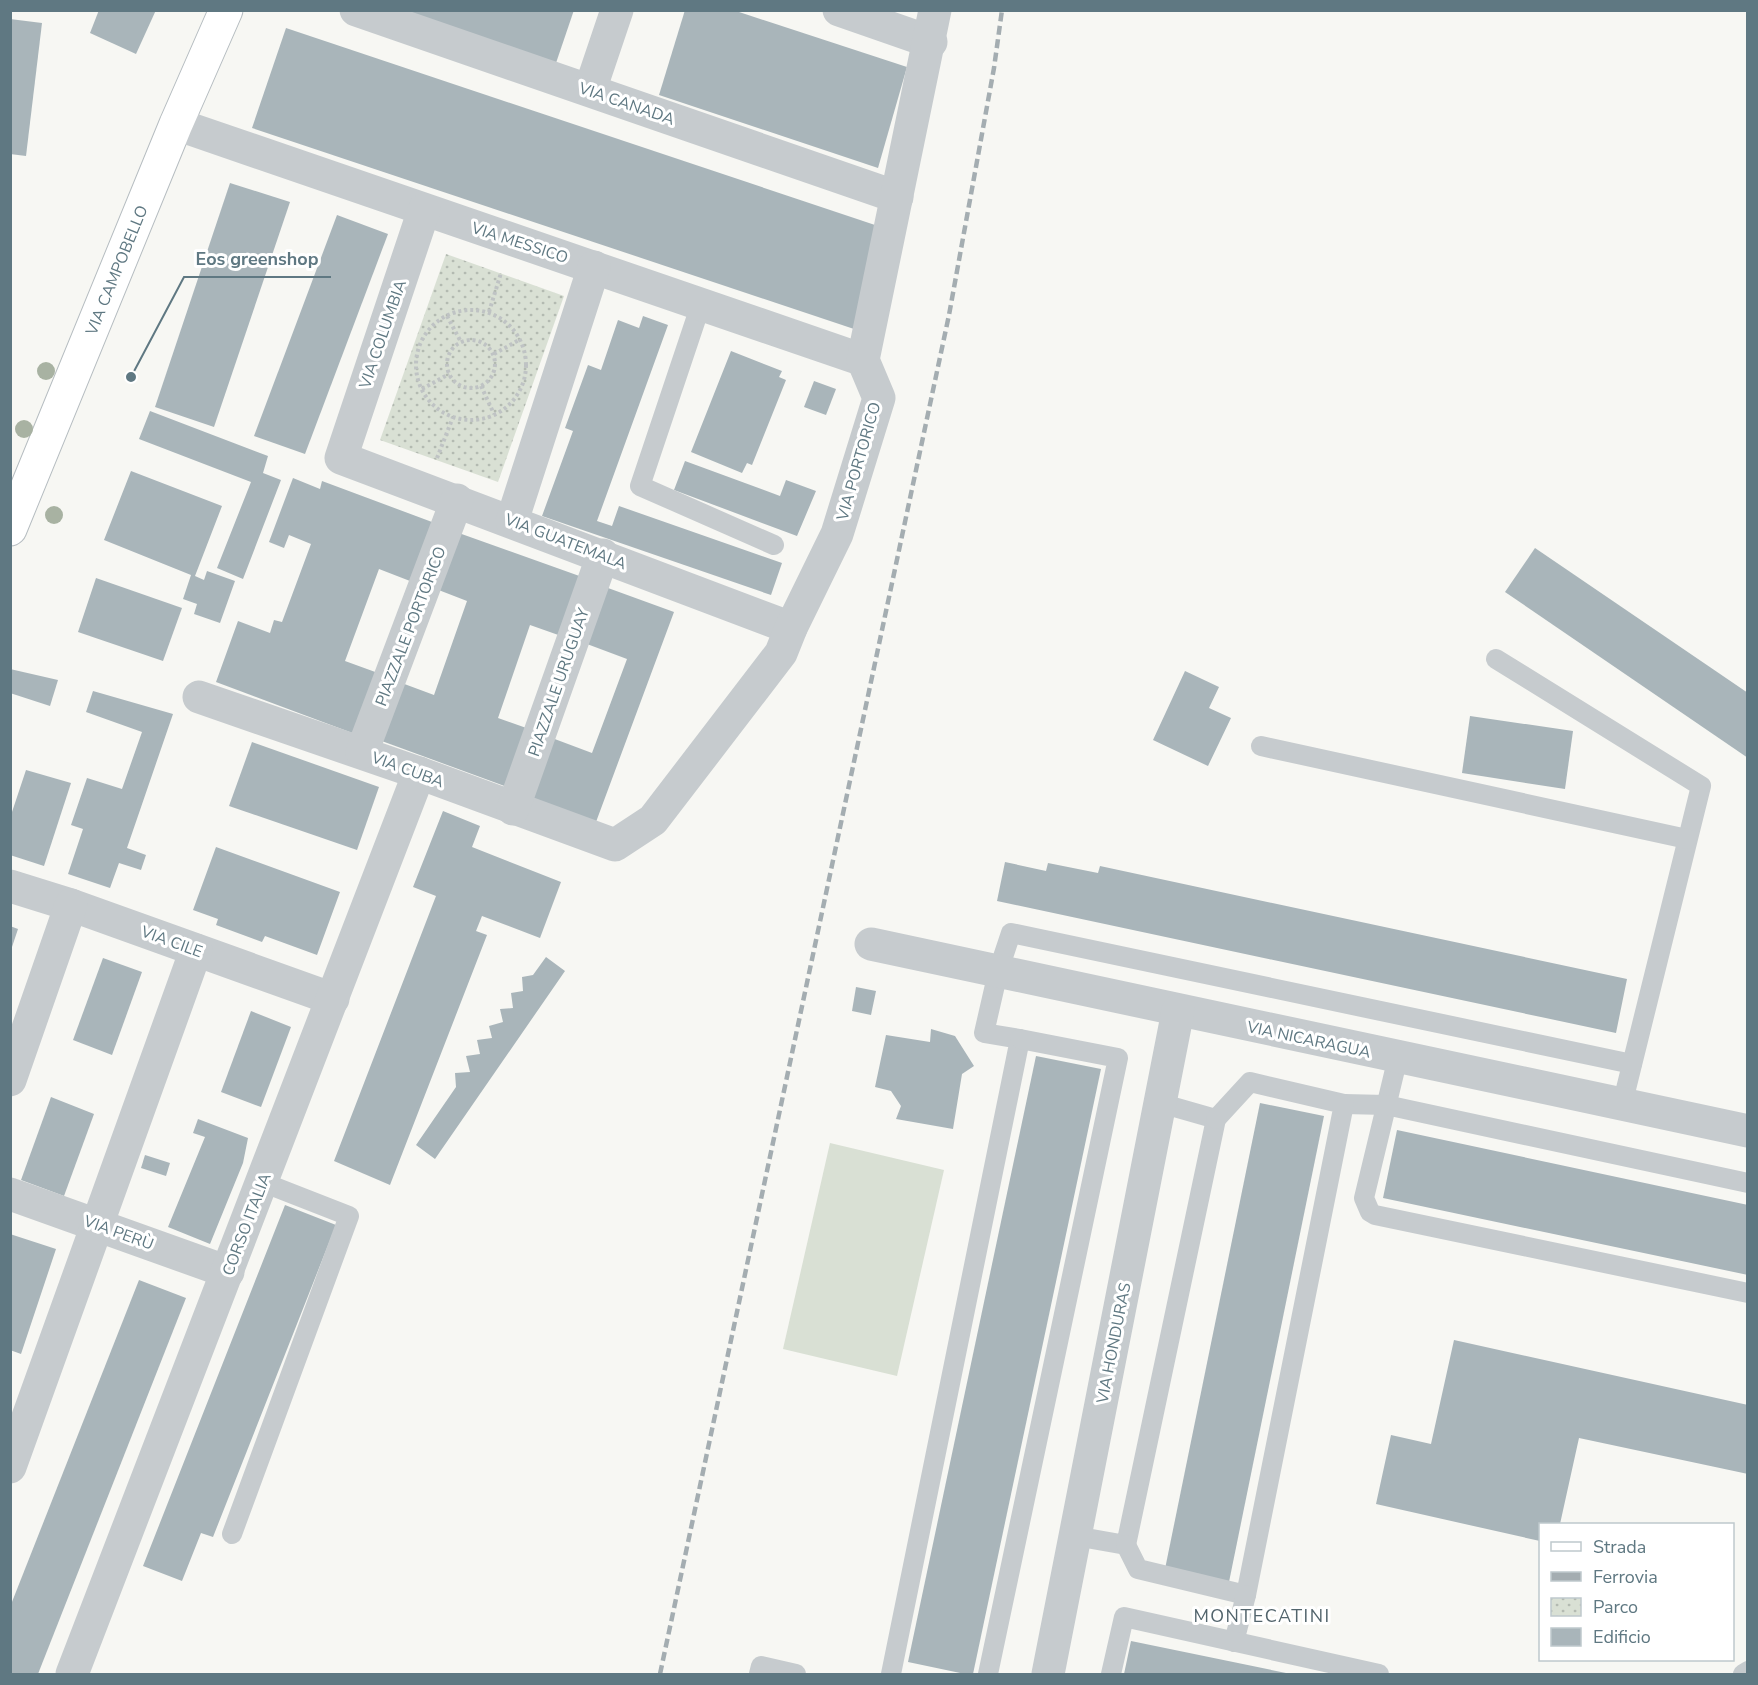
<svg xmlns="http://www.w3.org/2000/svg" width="1758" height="1685" viewBox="0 0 1758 1685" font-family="'Nunito Sans',sans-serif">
<defs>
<pattern id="park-dots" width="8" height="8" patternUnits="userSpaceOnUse" patternTransform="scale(1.5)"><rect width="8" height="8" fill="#d9e0d4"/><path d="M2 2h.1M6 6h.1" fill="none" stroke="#b3bab1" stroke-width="1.8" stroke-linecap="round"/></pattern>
</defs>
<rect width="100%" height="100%" fill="#f7f7f3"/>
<polygon fill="#d9e0d4" points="830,1143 944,1170 897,1376 783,1349"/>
<polygon fill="url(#park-dots)" points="446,254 564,296 498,482 380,440"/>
<g fill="#a9b5ba">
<polygon points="99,10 156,10 136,54 90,33"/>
<polygon points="400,10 574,10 556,63"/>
<polygon points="685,10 733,10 907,67 878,168 659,95"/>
<polygon points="10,19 42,23 26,156 10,154"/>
<polygon points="286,28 875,225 854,329 252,128"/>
<polygon points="230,183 290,202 214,427 155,407"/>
<polygon points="337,215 388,234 305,454 254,436"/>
<polygon points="643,316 668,325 597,521 612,526 619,506 782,563 771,595 542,516 573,431 565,428 588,365 601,370 618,320 639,328"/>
<polygon points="731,351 782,371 779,377 786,380 752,465 747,463 742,473 691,452"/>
<polygon points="814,381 836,389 826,415 804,407"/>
<polygon points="150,411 268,456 263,473 281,480 243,579 217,568 251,482 139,439"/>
<polygon points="685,461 780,496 786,480 816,491 797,536 674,490"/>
<polygon points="131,471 222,506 195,576 204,580 207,571 235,581 220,623 194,614 197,604 183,599 191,575 104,540"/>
<polygon points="293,478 320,489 322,481 432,522 410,581 379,569 345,661 378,673 355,734 216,682 238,621 270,633 274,620 282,622 311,544 289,535 284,548 269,542"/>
<polygon points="456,532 585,578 564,637 530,625 498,718 532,730 510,788 379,740 399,682 434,695 467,601 436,589"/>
<polygon points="1535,548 1748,693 1748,758 1505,592"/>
<polygon points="96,578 182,608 163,661 78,632"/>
<polygon points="608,588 674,612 596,822 531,798 552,738 592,753 627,659 587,644"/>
<polygon points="10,669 58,680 50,706 10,693"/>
<polygon points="1185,671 1219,687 1209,708 1231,718 1208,766 1153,740"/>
<polygon points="93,691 173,714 127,848 146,855 141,870 119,863 110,888 68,874 83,829 71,825 87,778 122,789 142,732 86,712"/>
<polygon points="1470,716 1573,731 1565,789 1462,773"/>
<polygon points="252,742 379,787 357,850 229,806"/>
<polygon points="26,770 71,783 44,866 10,855 10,818"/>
<polygon points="443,811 480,826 472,847 561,882 540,938 482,916 476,931 487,935 390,1185 334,1161 436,896 413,887"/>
<polygon points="216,847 340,892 317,955 265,936 262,942 216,925 218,919 193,910"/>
<polygon points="1005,862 1046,871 1048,863 1098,873 1100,866 1627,979 1616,1033 997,901"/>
<polygon points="10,926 18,929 11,950 10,950"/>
<polygon points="546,957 565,971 435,1159 416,1145 456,1087 455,1073 470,1072 466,1056 480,1054 477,1040 492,1038 489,1026 503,1022 500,1009 513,1008 511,993 523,991 522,977 533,975"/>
<polygon points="103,958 142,972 112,1055 73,1040"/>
<polygon points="856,987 876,991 871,1015 852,1011"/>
<polygon points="251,1011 291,1027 261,1107 221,1092"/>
<polygon points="931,1029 955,1036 974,1066 962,1074 953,1129 896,1119 901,1106 891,1091 875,1087 886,1035 930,1042"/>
<polygon points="1036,1056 1101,1069 973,1674 965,1674 908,1662"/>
<polygon points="51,1097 94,1114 64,1196 21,1180"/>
<polygon points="1260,1103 1324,1116 1229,1582 1165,1569"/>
<polygon points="198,1119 248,1138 243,1163 210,1244 168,1227 205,1137 193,1133"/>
<polygon points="1397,1130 1748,1205 1748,1275 1383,1198"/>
<polygon points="145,1155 170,1163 166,1176 141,1168"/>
<polygon points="285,1205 336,1225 213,1537 201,1533 182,1581 143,1566"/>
<polygon points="10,1234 56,1249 21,1354 10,1350"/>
<polygon points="139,1280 186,1298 38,1674 10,1674 10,1607"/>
<polygon points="1454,1340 1748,1405 1748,1474 1579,1438 1560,1524 1540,1524 1540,1541 1376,1504 1391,1435 1431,1444"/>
<polygon points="1131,1641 1286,1673 1286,1674 1124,1674"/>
</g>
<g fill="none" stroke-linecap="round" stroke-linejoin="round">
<defs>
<g id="secondary">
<path id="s1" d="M10 529 176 124 226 10"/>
</g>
</defs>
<use href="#secondary" stroke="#b6bdc1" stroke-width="35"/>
<g stroke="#bfc3c4" stroke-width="4" stroke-dasharray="3 3" stroke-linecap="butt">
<circle cx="471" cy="365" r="55"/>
<polyline points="489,312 501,273"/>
<polyline points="447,316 461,342"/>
<circle cx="471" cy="364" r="24"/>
<polyline points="494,354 519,340"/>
<polyline points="481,386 494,414"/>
<polyline points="422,389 449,374"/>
<polyline points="437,458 453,417"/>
</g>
<g stroke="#c6cbce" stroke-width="20">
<polyline points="701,304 640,486 774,545"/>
<polyline points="1496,659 1701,786 1622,1105"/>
<polyline points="1261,746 1687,839"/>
<polyline points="1398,1057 1364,1198 1370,1212 1375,1215 1748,1293"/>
<polyline points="1344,1104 1386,1105 1748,1183"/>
<polyline points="232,1534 349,1216 262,1182"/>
<polyline points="1075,1536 1126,1545 1216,1119 1160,1103"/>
<polyline points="1126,1545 1138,1569 1246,1595 1344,1104 1250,1082 1216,1119"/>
<polyline points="1234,1642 1246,1595"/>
<polyline points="759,1674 761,1666 796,1674"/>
<polyline points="891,1674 1020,1039 984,1033 998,972 1011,933 1632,1064"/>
<polyline points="988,1674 1118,1058 1020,1039"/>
<polyline points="1111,1674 1124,1617 1379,1674"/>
<polyline points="1743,1674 1748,1671"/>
</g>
<g stroke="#c6cbce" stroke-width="33">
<polyline points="356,10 897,197"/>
<polyline points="839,10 931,42"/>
<polyline points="590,90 617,10"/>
<polyline points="176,124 863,360"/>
<polyline points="424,210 341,458 791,628"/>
<polyline points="512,521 594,267"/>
<polyline points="199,697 419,773 615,845 653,820 781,653 791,628 837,534 879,398 863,360 935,10"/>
<polyline points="362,752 457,500"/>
<polyline points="513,809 603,555"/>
<polyline points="10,886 71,905 333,999"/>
<polyline points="871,944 1748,1131"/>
<polyline points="10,1080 71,905"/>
<polyline points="10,1194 228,1272"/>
<polyline points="10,1467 196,950"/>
<polyline points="72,1674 419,773"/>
<polyline points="1048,1674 1178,1011"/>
</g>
<use href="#secondary" stroke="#fff" stroke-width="33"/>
<polyline stroke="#a4adb1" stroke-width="4.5" stroke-dasharray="9 4.5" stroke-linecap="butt" points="660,1674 949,315 994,68 1002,10"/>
</g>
<g fill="#a8b2a2">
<circle cx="46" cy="371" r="9"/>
<circle cx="24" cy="429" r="9"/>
<circle cx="54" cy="515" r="9"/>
</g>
<g text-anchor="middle" stroke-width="6" stroke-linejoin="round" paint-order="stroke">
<g font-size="16" fill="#5f7882" stroke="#fff">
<text transform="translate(627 103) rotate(19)" y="6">VIA CANADA</text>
<text transform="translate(520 242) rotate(18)" y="6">VIA MESSICO</text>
<text dy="6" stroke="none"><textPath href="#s1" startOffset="280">VIA CAMPOBELLO</textPath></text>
<text transform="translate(382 334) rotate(-71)" y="6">VIA COLUMBIA</text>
<text transform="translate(858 461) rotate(-74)" y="6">VIA PORTORICO</text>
<text transform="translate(566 541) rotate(21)" y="6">VIA GUATEMALA</text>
<text transform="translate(410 626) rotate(-69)" y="6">PIAZZALE PORTORICO</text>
<text transform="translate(558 682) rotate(-71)" y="6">PIAZZALE URUGUAY</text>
<text transform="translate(408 769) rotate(20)" y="6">VIA CUBA</text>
<text transform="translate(172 941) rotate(20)" y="6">VIA CILE</text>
<text transform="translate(1309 1039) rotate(12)" y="6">VIA NICARAGUA</text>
<text transform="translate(246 1224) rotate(-69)" y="6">CORSO ITALIA</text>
<text transform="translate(119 1232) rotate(20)" y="6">VIA PERÙ</text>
<text transform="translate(1113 1343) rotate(-79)" y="6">VIA HONDURAS</text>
</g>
<g font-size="18" letter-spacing="1.5" fill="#52646c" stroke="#fff">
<text x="1262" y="1622">MONTECATINI</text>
</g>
</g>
<path fill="none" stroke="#5f7882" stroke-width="2" d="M131 377L184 277H331"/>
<circle fill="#5f7882" stroke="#fff" stroke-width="2" cx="131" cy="377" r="6"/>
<g font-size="18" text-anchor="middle" font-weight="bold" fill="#5f7882" stroke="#fff" stroke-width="6" stroke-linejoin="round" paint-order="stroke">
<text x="257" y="265">Eos greenshop</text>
</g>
<rect width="1758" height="1685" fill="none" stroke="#5f7882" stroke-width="24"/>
<rect x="1539" y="1523" width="195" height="138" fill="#ffffff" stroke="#bfc9cd" stroke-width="1.5"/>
<rect x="1551" y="1542" width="30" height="9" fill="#ffffff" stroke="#bfc9cd" stroke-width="1.5"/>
<text x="1593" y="1553" font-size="18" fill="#5f7882">Strada</text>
<rect x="1551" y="1572" width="30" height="9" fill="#a4adb1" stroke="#bfc9cd" stroke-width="1.5"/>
<text x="1593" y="1583" font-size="18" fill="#5f7882">Ferrovia</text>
<rect x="1551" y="1598" width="30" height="18" fill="url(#park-dots)" stroke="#bfc9cd" stroke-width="1.5"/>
<text x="1593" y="1613" font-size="18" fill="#5f7882">Parco</text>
<rect x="1551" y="1628" width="30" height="18" fill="#a9b5ba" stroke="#bfc9cd" stroke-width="1.5"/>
<text x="1593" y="1643" font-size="18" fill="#5f7882">Edificio</text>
</svg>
